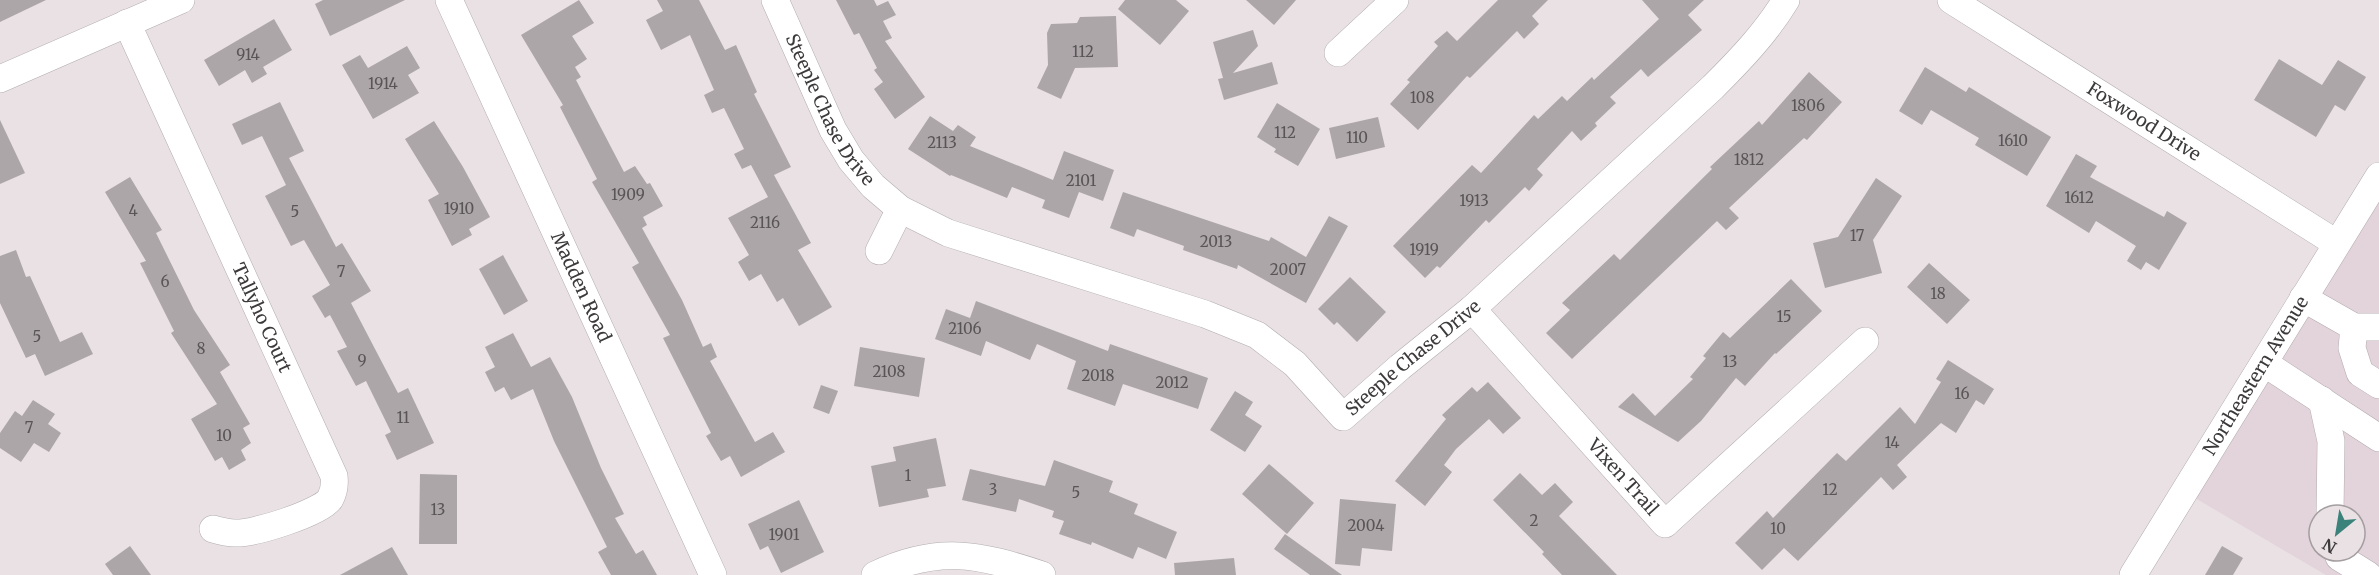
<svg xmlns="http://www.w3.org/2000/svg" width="2379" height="575" viewBox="0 0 2379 575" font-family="Merriweather,serif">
<rect width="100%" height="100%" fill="#e9e1e4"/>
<path fill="#e3d3da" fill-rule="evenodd" d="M2379 176V575H2326L2185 492ZM2319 515H2355V551H2319Z"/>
<g fill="#ada6a9">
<polygon points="0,0 46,0 0,22"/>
<polygon points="323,0 405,0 330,36 315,4"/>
<polygon points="579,0 594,23 572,36 587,59 575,67 581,77 576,80 624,172 635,166 647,184 650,183 663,206 643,217 647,225 642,228 682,300 703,347 711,343 717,357 710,361 755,442 773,432 785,452 741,477 730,456 721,461 706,436 711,433 663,338 670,335 632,267 639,263 592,182 597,179 560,107 563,105 521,35"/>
<polygon points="657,0 699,0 725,50 736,45 757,92 754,94 791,167 774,175 811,243 798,250 832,307 799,326 783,298 777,302 761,274 749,281 738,262 749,255 728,218 768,197 751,165 742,169 734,154 744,149 724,108 712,113 704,95 714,90 690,35 661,50 646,20 663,11"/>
<polygon points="836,0 874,0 877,6 888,1 896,15 883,21 892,38 885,41 925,97 895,119 874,89 883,82 874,70 877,68 859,33 854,35"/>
<polygon points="1125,0 1176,0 1189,11 1160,45 1118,9"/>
<polygon points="1246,0 1296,0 1274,25"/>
<polygon points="1498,0 1548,0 1532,16 1539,24 1524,39 1517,31 1470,78 1467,76 1418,130 1390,104 1410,82 1407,80 1438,46 1434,42 1447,31 1457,41"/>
<polygon points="1642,0 1704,0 1688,15 1702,30 1648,77 1641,69 1610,97 1616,103 1595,123 1597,126 1581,141 1572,131 1537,169 1543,175 1529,191 1525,187 1489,223 1486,220 1440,268 1437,266 1425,278 1393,246 1472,165 1481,173 1534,115 1538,119 1562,96 1567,101 1592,77 1594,80 1659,19"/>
<polygon points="1116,16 1118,67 1075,68 1061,99 1037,88 1048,65 1047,33 1051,24 1077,23 1080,17"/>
<polygon points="274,19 292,50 263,67 267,74 252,83 245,70 219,86 204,60"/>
<polygon points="1253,30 1258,46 1233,73 1272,62 1278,84 1224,100 1218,79 1223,78 1213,42"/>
<polygon points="407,46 420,68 408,75 419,93 373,119 342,65 360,55 368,68"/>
<polygon points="2279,59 2322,85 2338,60 2366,77 2345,111 2335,105 2316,137 2254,100"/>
<polygon points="1925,67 1966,92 1969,87 2051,137 2027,176 1975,145 1979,138 1931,110 1922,125 1899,111"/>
<polygon points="1809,72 1842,102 1807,140 1804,138 1729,208 1739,218 1726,230 1717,221 1572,359 1546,333 1570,310 1562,303 1614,254 1620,260 1712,169 1710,167 1759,121 1762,125"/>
<polygon points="280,102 304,151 289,158 336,247 342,243 371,291 351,303 398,393 408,388 434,443 397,460 385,435 391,432 366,381 356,386 337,351 347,347 330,315 325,318 312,296 330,285 304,240 291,246 265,196 286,185 262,136 242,145 232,124"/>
<polygon points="1277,103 1320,129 1298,166 1274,152 1276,149 1257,137"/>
<polygon points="930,116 953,131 958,125 976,137 970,146 1053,180 1064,151 1114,170 1103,201 1079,192 1069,218 1042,208 1045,200 1012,187 1007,198 951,175 950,176 908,149"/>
<polygon points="1378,117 1385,147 1336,159 1329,128"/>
<polygon points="0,120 25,173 0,184"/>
<polygon points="434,121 463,167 490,217 469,229 472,235 452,246 428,200 439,194 405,139"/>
<polygon points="2076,154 2097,166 2090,177 2164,217 2167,211 2187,223 2159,270 2146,262 2141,270 2127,261 2136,246 2096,221 2089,233 2046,206"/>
<polygon points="130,177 162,230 156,233 194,310 230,365 220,372 250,424 243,428 251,443 241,450 246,460 229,470 222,457 215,461 191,419 217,404 171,333 174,331 140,263 146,261 105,192"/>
<polygon points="1876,178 1902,196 1873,240 1882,273 1825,288 1813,243 1838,237"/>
<polygon points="1123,192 1269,241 1271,237 1306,257 1329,216 1348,226 1306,303 1238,265 1237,269 1183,250 1184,246 1137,229 1134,237 1110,228"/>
<polygon points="16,250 26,277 30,276 60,342 82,332 93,354 45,376 35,354 26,358 0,303 0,256"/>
<polygon points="503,255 528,301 504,315 479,269"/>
<polygon points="1929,263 1970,300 1947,324 1907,287"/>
<polygon points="1350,277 1386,312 1357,342 1337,322 1334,325 1318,309"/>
<polygon points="1791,279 1822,311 1776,354 1775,353 1745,386 1736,378 1701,421 1678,442 1618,407 1633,393 1655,416 1693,379 1690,377 1706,358 1703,356 1723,332 1730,338"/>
<polygon points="976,301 1108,351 1110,344 1208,378 1198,409 1123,384 1115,406 1067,389 1076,361 1037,344 1030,360 986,341 981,356 935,339 946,309 970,318"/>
<polygon points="513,333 531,367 550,357 572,397 601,468 624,514 615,518 636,554 643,550 657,575 611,575 598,552 607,547 554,441 533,389 511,400 504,387 495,392 485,372 495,367 485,347"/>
<polygon points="860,347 925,358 919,397 854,386"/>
<polygon points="1948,360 1994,389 1984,405 1976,400 1956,433 1941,423 1897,465 1907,477 1893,490 1881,477 1798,561 1784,548 1762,570 1735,543 1767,511 1773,518 1837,453 1846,461 1900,407 1915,424 1941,382 1936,379"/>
<polygon points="1488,382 1521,418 1503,434 1489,419 1456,449 1444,465 1452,472 1425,506 1395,481 1446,419 1442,415 1472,387 1477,392"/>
<polygon points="821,385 838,391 829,414 813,408"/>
<polygon points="1235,391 1253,402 1245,415 1262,426 1245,452 1210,430"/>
<polygon points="33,400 55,414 48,424 61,433 49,452 34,443 21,462 0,448 0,433 15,411 22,416"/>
<polygon points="936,438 946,486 927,489 929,497 879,507 871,466 896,461 893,447"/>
<polygon points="1054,460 1113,481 1109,492 1138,504 1134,514 1177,532 1166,559 1138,547 1133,559 1092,542 1091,545 1059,534 1064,521 1052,517 1054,511 1019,499 1016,512 962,500 970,469 1045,486"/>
<polygon points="1269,464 1314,503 1287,534 1242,494"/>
<polygon points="1520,473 1542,495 1555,483 1573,502 1559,516 1617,575 1562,575 1542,554 1544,552 1493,500"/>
<polygon points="420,474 457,475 457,544 419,544"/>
<polygon points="1340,499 1396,504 1392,551 1362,548 1360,566 1335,564"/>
<polygon points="799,500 824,552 781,573 768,546 760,550 748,524"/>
<polygon points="1285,534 1342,575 1310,575 1274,549"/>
<polygon points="130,546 151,575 113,575 105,564"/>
<polygon points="2222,546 2243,558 2233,575 2205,575"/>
<polygon points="392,547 408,575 340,575"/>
<polygon points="1234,558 1236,575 1175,575 1174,563"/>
</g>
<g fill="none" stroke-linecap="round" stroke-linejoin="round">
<defs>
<g id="minor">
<path id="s1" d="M449 0 713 575"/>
<path id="s2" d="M775 0 833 130 851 160 873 186 900 209 948 233 1205 314 1257 335 1295 364 1343 417 1400 367 1472 309 1713 87C1740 60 1766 33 1786 0"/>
<path id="s3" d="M1951 0 2336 243"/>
<path id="s4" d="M127 23 334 476C335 484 334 492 330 499 320 513 254 534 235 533 228 533 220 531 213 529"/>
<polyline points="1338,53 1395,0"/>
<polyline points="0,79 181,0"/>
<polyline points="879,251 900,209"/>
<polyline points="2303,298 2354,327 2379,327"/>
<path id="s5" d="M1472 309 1665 524 1865 341"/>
<polyline points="2354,327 2352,348 2360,373 2379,385"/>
<polyline points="2264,363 2379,438"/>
<polyline points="2322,400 2331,441 2330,515"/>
<polyline points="2337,551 2339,557 2368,575"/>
<path d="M875 575C937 545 980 554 1042 575"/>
<path id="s6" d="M2133 575 2379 176"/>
</g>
</defs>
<use href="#minor" stroke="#b3acaf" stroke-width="28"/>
<use href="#minor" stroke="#fff" stroke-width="27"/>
</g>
<g text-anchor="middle" stroke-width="5" stroke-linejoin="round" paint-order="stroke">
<g font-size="15" fill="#595556">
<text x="1083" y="57">112</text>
<text x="248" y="60">914</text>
<text x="383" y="89">1914</text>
<text x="1422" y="103">108</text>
<text x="1808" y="111">1806</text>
<text x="1285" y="138">112</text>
<text x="1357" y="143">110</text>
<text x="2013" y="146">1610</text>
<text x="942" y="148">2113</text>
<text x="1749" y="165">1812</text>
<text x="1081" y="186">2101</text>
<text x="628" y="200">1909</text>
<text x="2079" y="203">1612</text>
<text x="1474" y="206">1913</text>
<text x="459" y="214">1910</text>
<text x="133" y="216">4</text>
<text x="295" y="217">5</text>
<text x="765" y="228">2116</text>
<text x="1857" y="241">17</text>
<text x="1216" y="247">2013</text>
<text x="1424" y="255">1919</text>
<text x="1288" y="275">2007</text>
<text x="341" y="277">7</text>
<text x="165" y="287">6</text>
<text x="1938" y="299">18</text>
<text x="1784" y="322">15</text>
<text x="965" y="334">2106</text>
<text x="37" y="342">5</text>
<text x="201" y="354">8</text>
<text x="362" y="366">9</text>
<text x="1730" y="367">13</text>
<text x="889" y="377">2108</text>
<text x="1098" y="381">2018</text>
<text x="1172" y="388">2012</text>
<text x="1962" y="399">16</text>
<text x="403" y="423">11</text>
<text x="29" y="433">7</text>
<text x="224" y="441">10</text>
<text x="1892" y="448">14</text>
<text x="908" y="481">1</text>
<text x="993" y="495">3</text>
<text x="1830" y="495">12</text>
<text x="1076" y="498">5</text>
<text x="438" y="515">13</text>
<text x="1534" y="526">2</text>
<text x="1366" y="531">2004</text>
<text x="1778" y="534">10</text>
<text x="784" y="540">1901</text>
</g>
<g font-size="18" fill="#3d3a3b" stroke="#e9e1e4">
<text dy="6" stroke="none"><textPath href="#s2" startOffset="123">Steeple Chase Drive</textPath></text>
<text dy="6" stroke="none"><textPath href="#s3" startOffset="228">Foxwood Drive</textPath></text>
<text dy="6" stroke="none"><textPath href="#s1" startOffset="316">Madden Road</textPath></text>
<text dy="6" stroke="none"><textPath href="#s4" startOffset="324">Tallyho Court</textPath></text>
<text dy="6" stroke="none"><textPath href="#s2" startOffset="837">Steeple Chase Drive</textPath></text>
<text dy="6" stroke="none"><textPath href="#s6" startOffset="234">Northeastern Avenue</textPath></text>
<text dy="6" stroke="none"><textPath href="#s5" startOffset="226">Vixen Trail</textPath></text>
</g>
</g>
<g transform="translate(2337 533) rotate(210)"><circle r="28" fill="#e9e1e4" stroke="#a49ea0" stroke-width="1.5"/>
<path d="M0-4.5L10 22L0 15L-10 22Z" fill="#3b827a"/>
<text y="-9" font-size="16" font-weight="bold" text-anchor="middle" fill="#3d3a3b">N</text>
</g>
</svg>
